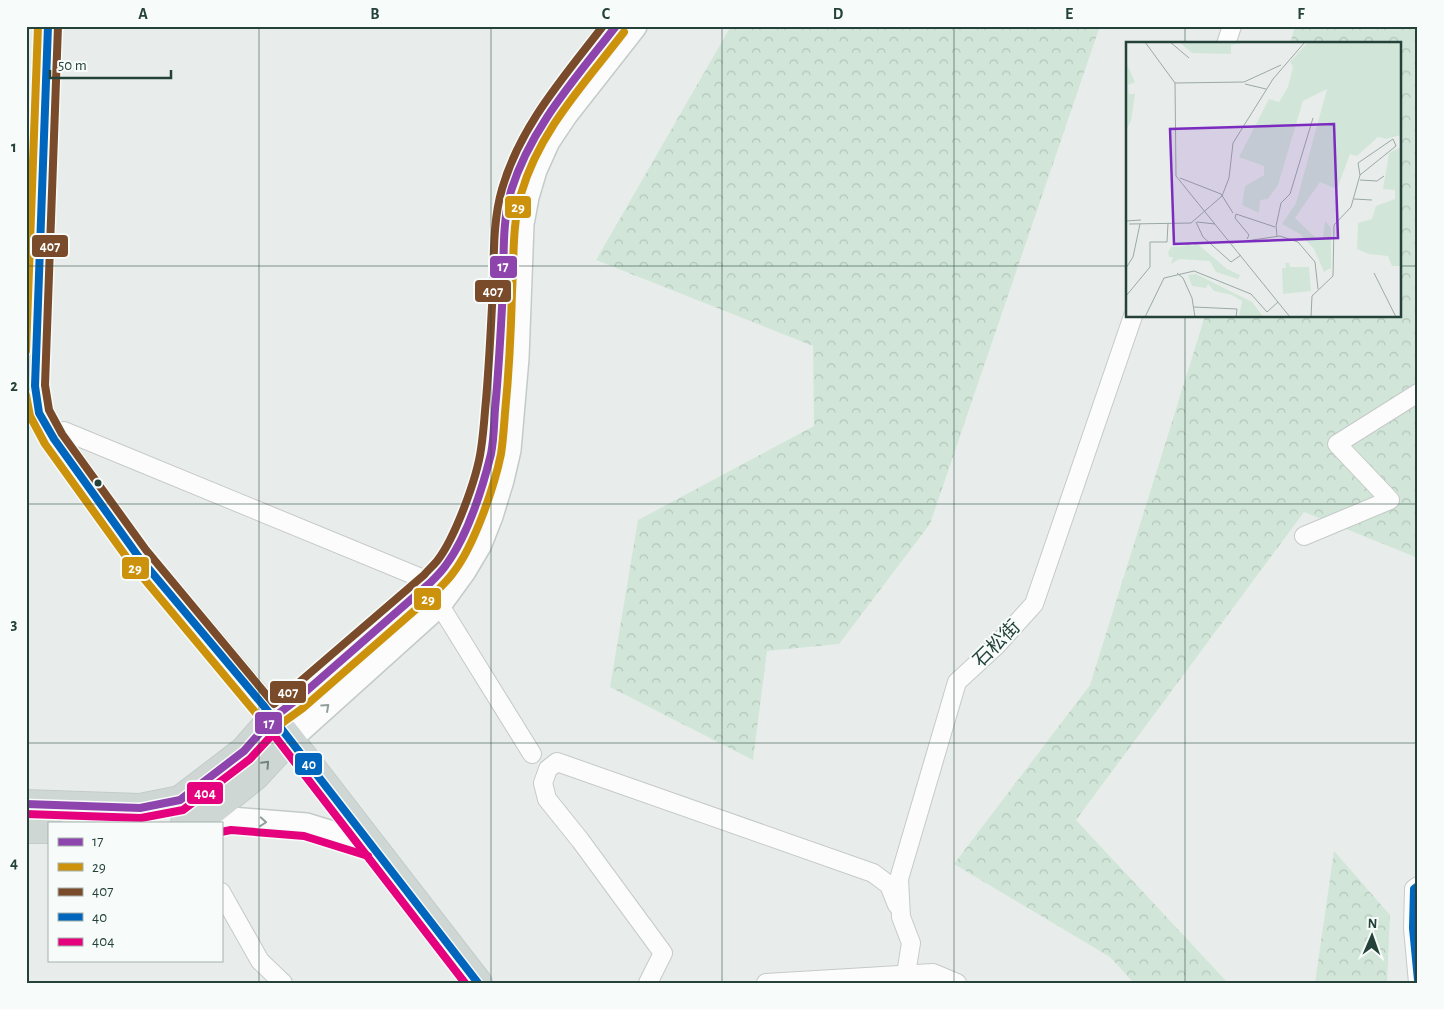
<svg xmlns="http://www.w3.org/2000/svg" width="1444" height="1009" viewBox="0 0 1444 1009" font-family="'Alegreya Sans','Noto Sans SC',sans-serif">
<defs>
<pattern id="forest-crowns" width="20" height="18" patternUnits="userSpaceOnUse" patternTransform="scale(1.25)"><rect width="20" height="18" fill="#d1e6d8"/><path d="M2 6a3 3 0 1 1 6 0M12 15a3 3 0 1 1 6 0" fill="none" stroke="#b3c6ba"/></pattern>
</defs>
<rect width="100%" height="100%" fill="#e8edeb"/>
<g fill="url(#forest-crowns)">
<polygon points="731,26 1100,26 930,524 839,644 767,651 753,760 610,687 638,520 814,426 813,346 596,260"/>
<polygon points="1295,26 1418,26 1418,558 1304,512 1076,820 1228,983 1134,983 1110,957 954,864 1090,685 1205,316 1400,316 1400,44 1290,44"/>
<polygon points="1334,851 1390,915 1387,983 1315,983"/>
</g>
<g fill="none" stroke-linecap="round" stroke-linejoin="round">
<defs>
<g id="street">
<polyline points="1226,44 1232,26"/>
<polyline points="64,431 431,582 439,604 532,754"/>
<polyline points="1304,536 1390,500 1337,444 1418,393"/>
<polyline points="1418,886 1414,889 1413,928 1418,983"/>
<polyline points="221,892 260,961 283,983"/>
<polyline points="906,974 911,943 901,917 899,879 957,682 996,646 1034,604 1133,316"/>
<polyline points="648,983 663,953 580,840 547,799 543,783 548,769 557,762 873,873 889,885 897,905"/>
<polyline points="766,983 933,973 957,983"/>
</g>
<g id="secondary">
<polyline points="273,718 296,700 431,582 445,567 456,550 471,516 482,485 488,463"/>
<polyline points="289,739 439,604 463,571 479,544 490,516 501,480 508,450 516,358 521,224 526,197 534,170 547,141 565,114 634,26"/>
<polyline points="214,823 231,820 306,826 371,846"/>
</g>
<g id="primary">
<polyline points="48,26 35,386 39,413 54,439 138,556 263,705 478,983"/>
<polyline points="26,804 140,808 180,800 244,751 273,718"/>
<polyline points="185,823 205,816 255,776 289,739"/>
<polyline points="26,829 49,829"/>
</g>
</defs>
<use href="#street" stroke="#c5cac8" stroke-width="20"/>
<use href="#secondary" stroke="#c3cbc8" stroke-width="28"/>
<use href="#primary" stroke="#c3ccc9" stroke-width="30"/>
<use href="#street" stroke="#fcfcfc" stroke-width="18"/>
<use href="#secondary" stroke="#fcfcfc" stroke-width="25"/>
<use href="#primary" stroke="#cfd7d5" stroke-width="28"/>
<defs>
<path id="bus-1" d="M26 804 140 808 180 800 244 751 273 718 296 700 431 582C436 577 442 571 446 565 468 535 482 490 491 454 494 439 494 423 495 409 499 368 501 328 503 288 504 256 502 222 511 191 531 127 576 78 616 26"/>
<g id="bus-2">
<polyline points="26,351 38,26"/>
<path d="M26 395 30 416 45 444 130 562 265 724 271 728 278 726 303 708 438 590C443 584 449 579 453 573 474 546 494 488 501 454 503 441 504 426 505 413 509 372 511 332 512 292 514 259 512 225 521 194 539 131 585 83 624 32"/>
</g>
<path id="bus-3" d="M58 26 45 385 49 410 62 434 146 550 274 704 424 575C428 570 433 566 437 561 455 538 477 478 481 449 483 436 484 424 485 411 489 370 491 328 493 286 494 254 493 220 502 189 520 126 564 77 603 26"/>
<g id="bus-4">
<polyline points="48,26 35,386 39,413 54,439 138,556 263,705 478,983"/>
<polyline points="1418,886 1414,889 1413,928 1418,980"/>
</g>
<g id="bus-5">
<polyline points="26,814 141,818 183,810 250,759 273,734 465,983"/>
<polyline points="221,832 231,830 304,836 368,856"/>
</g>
</defs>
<use href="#bus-1" stroke="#f7fbf9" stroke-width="11"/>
<use href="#bus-2" stroke="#f7fbf9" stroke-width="11"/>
<use href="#bus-3" stroke="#f7fbf9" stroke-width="11"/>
<use href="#bus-4" stroke="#f7fbf9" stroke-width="11"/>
<use href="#bus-5" stroke="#f7fbf9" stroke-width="11"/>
<use href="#bus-1" stroke="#8e44ad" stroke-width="8"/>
<use href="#bus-2" stroke="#cd920c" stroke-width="8"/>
<use href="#bus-3" stroke="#7a4b2a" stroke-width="8"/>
<use href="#bus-4" stroke="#0065bd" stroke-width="8"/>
<use href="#bus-5" stroke="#e5007d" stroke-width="8"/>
</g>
<defs><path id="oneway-chevron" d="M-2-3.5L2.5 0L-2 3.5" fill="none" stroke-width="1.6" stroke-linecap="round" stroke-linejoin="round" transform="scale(1.25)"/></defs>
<g stroke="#909f9b">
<use href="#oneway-chevron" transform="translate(326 707) rotate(-42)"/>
<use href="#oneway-chevron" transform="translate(263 822) rotate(5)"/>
</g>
<use stroke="#718580" href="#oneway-chevron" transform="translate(266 764) rotate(-47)"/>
<path fill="none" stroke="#24423a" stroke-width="1" stroke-opacity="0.55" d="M259 26V983M491 26V983M722 26V983M954 26V983M1185 26V44M26 266H1128M1400 266H1418M1185 316V983M26 504H1418M26 743H1418"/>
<circle fill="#24423a" stroke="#f7fbf9" stroke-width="2" cx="98" cy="483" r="4.5"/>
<g text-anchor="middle" stroke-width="4" stroke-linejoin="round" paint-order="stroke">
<g font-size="19" fill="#24423a" stroke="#f7fbf9">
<text transform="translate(996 643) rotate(-45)" y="7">石松街</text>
</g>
</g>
<g transform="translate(1126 42)">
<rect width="275" height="275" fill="#e8edeb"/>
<path d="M53 0H122L105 3V12L66 11ZM182 0H275V93L260 97 252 95 231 114 224 112 211 147 194 140 169 176 191 197 197 196 199 179 205 186V226L198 230 188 207 174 192 156 182 170 161 201 47 177 59 152 143 142 157 134 158 133 171 116 163 119 144 138 133V124L113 115 143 57 153 60 162 45 167 25 164 20ZM0 20 9 40 2 43 3 52H9L5 79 0 88ZM275 105V224H266L262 214 243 212 231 207 232 181 246 177 250 164 269 157V148L257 147 263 111ZM68 199 101 227 114 233 112 237 90 230 84 219 53 217 45 222 47 215H43L42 210 45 205 59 204 62 200V203L68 204ZM70 232 126 260 136 273 141 275H113L116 259 106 253 88 249 82 242 80 246 66 244 62 233Z" fill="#d1e6d8"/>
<path d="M159 221H163L164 225H183L185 249 157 252 156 226H160Z" fill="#d1e6d8"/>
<path fill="none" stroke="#9aa9a4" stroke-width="1" d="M19 0 49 41 50 134 164 275M44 0 63 16M49 41 118 40 155 23M119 42 140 47M54 136 95 152 107 171M234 138 251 139 258 134M228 157 246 158M0 179 15 178M70 180 77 195 105 220 115 213M71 180 89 182M3 182 65 181 96 154 103 136 107 101 147 37 179 0M151 194 150 184 155 161 164 152 187 76M121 197 123 193 109 176 110 172 149 185M106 201 154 194 172 200 189 220 192 247M0 226 7 215 14 182M51 231 57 236 66 256 69 275M248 231 270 275M0 254 24 225V200H41L42 181M68 265 111 267 110 275M19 275 38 236 68 229 125 252 141 270 152 260M185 275 186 254 207 234 208 183 225 165 234 133 270 104 267 97 232 121 234 133"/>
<path fill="#7b2cbf" fill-opacity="0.15" stroke="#7b2cbf" stroke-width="2.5" d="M208 82 212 196 48 202 44 87Z"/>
<rect width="275" height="275" fill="none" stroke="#24423a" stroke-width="2.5"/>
</g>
<g stroke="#f7fbf9" stroke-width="2">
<rect x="504" y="195" width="28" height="24" rx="5" fill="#cd920c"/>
<rect x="31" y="234" width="38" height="24" rx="5" fill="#7a4b2a"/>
<rect x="489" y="255" width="29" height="24" rx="5" fill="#8e44ad"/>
<rect x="474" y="279" width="38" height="24" rx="5" fill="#7a4b2a"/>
<rect x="121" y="556" width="29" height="24" rx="5" fill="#cd920c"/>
<rect x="413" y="587" width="29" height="24" rx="5" fill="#cd920c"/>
<rect x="269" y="680" width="38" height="24" rx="5" fill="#7a4b2a"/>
<rect x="254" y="711" width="29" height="24" rx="5" fill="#8e44ad"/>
<rect x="294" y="752" width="29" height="24" rx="5" fill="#0065bd"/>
<rect x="186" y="781" width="38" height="24" rx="5" fill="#e5007d"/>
</g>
<g font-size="14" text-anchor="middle" font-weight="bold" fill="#fff">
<text x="518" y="212">29</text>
<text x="50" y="251">407</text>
<text x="503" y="271">17</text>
<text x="493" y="296">407</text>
<text x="135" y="573">29</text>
<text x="428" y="604">29</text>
<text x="288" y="697">407</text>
<text x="269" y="728">17</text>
<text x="309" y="769">40</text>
<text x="205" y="798">404</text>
</g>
<rect width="1444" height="1009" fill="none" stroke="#f7fbf9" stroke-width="55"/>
<rect x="48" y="822" width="175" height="140" fill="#f7fbf9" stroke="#a3b1ad"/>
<rect x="58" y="838" width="25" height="8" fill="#8e44ad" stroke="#a3b1ad"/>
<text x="92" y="846" font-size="15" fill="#24423a">17</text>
<rect x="58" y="863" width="25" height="8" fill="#cd920c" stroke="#a3b1ad"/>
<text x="92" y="872" font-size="15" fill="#24423a">29</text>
<rect x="58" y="888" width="25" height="8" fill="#7a4b2a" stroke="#a3b1ad"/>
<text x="92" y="896" font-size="15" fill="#24423a">407</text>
<rect x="58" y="913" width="25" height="8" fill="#0065bd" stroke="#a3b1ad"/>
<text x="92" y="922" font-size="15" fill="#24423a">40</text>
<rect x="58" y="938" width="25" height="8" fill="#e5007d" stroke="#a3b1ad"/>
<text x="92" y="946" font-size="15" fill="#24423a">404</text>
<g transform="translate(1372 936) rotate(2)" stroke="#f7fbf9" stroke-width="4" paint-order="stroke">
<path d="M0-4L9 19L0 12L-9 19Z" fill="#24423a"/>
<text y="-8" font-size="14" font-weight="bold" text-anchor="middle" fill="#24423a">N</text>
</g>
<path d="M50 70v8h121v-8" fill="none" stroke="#24423a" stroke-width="2.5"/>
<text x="58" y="70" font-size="15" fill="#24423a" stroke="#f7fbf9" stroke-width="4" paint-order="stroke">50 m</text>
<rect x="28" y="28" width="1388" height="954" fill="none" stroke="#24423a" stroke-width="2"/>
<g font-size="16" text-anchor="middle" font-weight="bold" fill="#24423a">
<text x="143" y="19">A</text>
<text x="375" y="19">B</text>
<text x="606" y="19">C</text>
<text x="838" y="19">D</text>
<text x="1069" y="19">E</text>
<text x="1301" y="19">F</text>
<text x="14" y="152">1</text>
<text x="14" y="391">2</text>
<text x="14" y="629">3</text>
<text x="14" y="868">4</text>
</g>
</svg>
